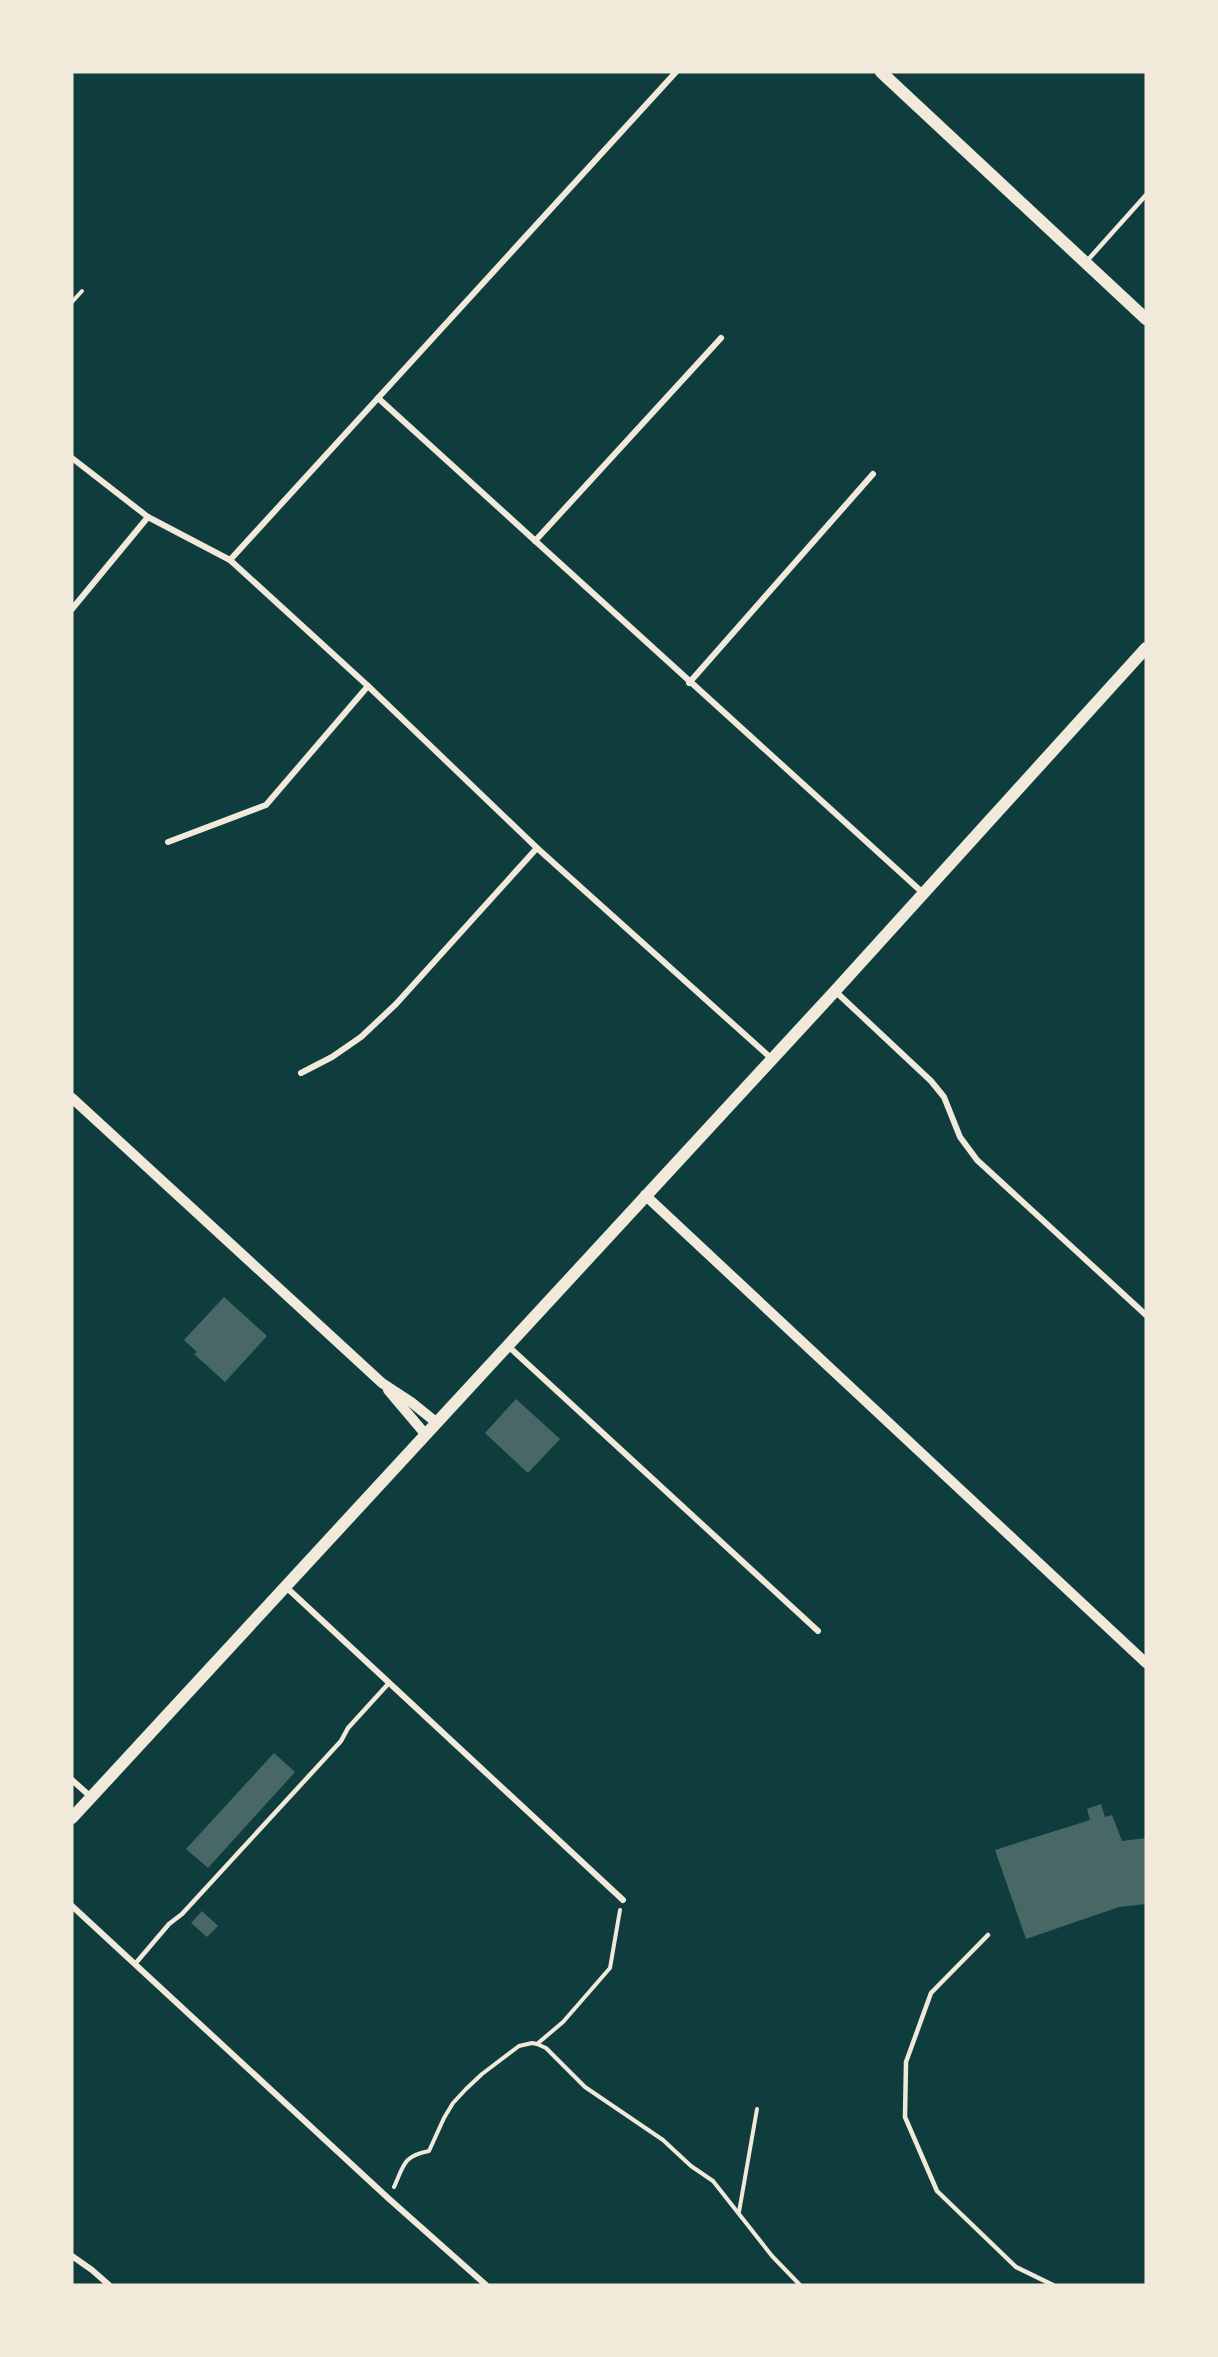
<svg xmlns="http://www.w3.org/2000/svg" width="1218" height="2357" viewBox="0 0 1218 2357" font-family="Georgia,serif">
<rect width="100%" height="100%" fill="#0f3d3e"/>
<g fill="#486865">
<polygon points="224,1297 267,1336 225,1382 194,1354 197,1352 184,1340"/>
<polygon points="516,1399 560,1439 528,1473 485,1433"/>
<polygon points="274,1753 295,1772 208,1868 186,1849"/>
<polygon points="1101,1804 1105,1817 1112,1815 1122,1841 1146,1838 1146,1904 1119,1907 1026,1939 995,1850 1090,1820 1087,1809"/>
<polygon points="202,1911 218,1926 207,1937 191,1923"/>
</g>
<g fill="none" stroke-linecap="round" stroke-linejoin="round">
<g stroke="#f1e9da" stroke-width="4">
<polyline points="72,302 82,291"/>
<polyline points="537,2044 563,2022 610,1968 620,1910"/>
<path d="M394 2187C404 2165 403 2156 429 2151L444 2118 453 2103 466 2089 482 2074 519 2046 532 2043 537 2044 546 2048 585 2087 663 2140 691 2166 713 2181 772 2256 800 2285"/>
<polyline points="739,2212 757,2109"/>
</g>
<g stroke="#f1e9da" stroke-width="4.5">
<polyline points="1086,262 1146,195"/>
<polyline points="988,1935 931,1993 906,2062 905,2117 937,2191 1016,2267 1053,2285"/>
<polyline points="135,1964 169,1924 182,1914 341,1741 348,1728 389,1683"/>
</g>
<g stroke="#f1e9da" stroke-width="6">
<polyline points="378,398 923,893"/>
<polyline points="72,458 148,517 230,560 368,686 537,848 772,1059"/>
<polyline points="535,541 721,338"/>
<polyline points="230,560 676,72"/>
<polyline points="72,609 148,517"/>
<polyline points="689,683 873,474"/>
<polyline points="168,842 266,805 368,686"/>
<polyline points="835,991 931,1081 944,1097 960,1137 977,1160 1146,1315"/>
<polyline points="301,1073 332,1057 361,1037 396,1004 537,848"/>
<polyline points="508,1346 818,1631"/>
<polyline points="286,1587 623,1900"/>
<polyline points="72,1780 91,1797"/>
<polyline points="72,1906 388,2198 486,2285"/>
<polyline points="72,2256 92,2270 109,2285"/>
</g>
<g stroke="#f1e9da" stroke-width="10">
<polyline points="72,1098 382,1383 411,1402 437,1423"/>
<polyline points="645,1195 1146,1663"/>
<polyline points="388,1390 426,1435"/>
</g>
<g stroke="#f1e9da" stroke-width="12">
<polyline points="881,72 1146,319"/>
<polyline points="72,1818 835,991 1146,648"/>
</g>
</g>
<rect width="1218" height="2357" fill="none" stroke="#f1e9da" stroke-width="147"/>
</svg>
